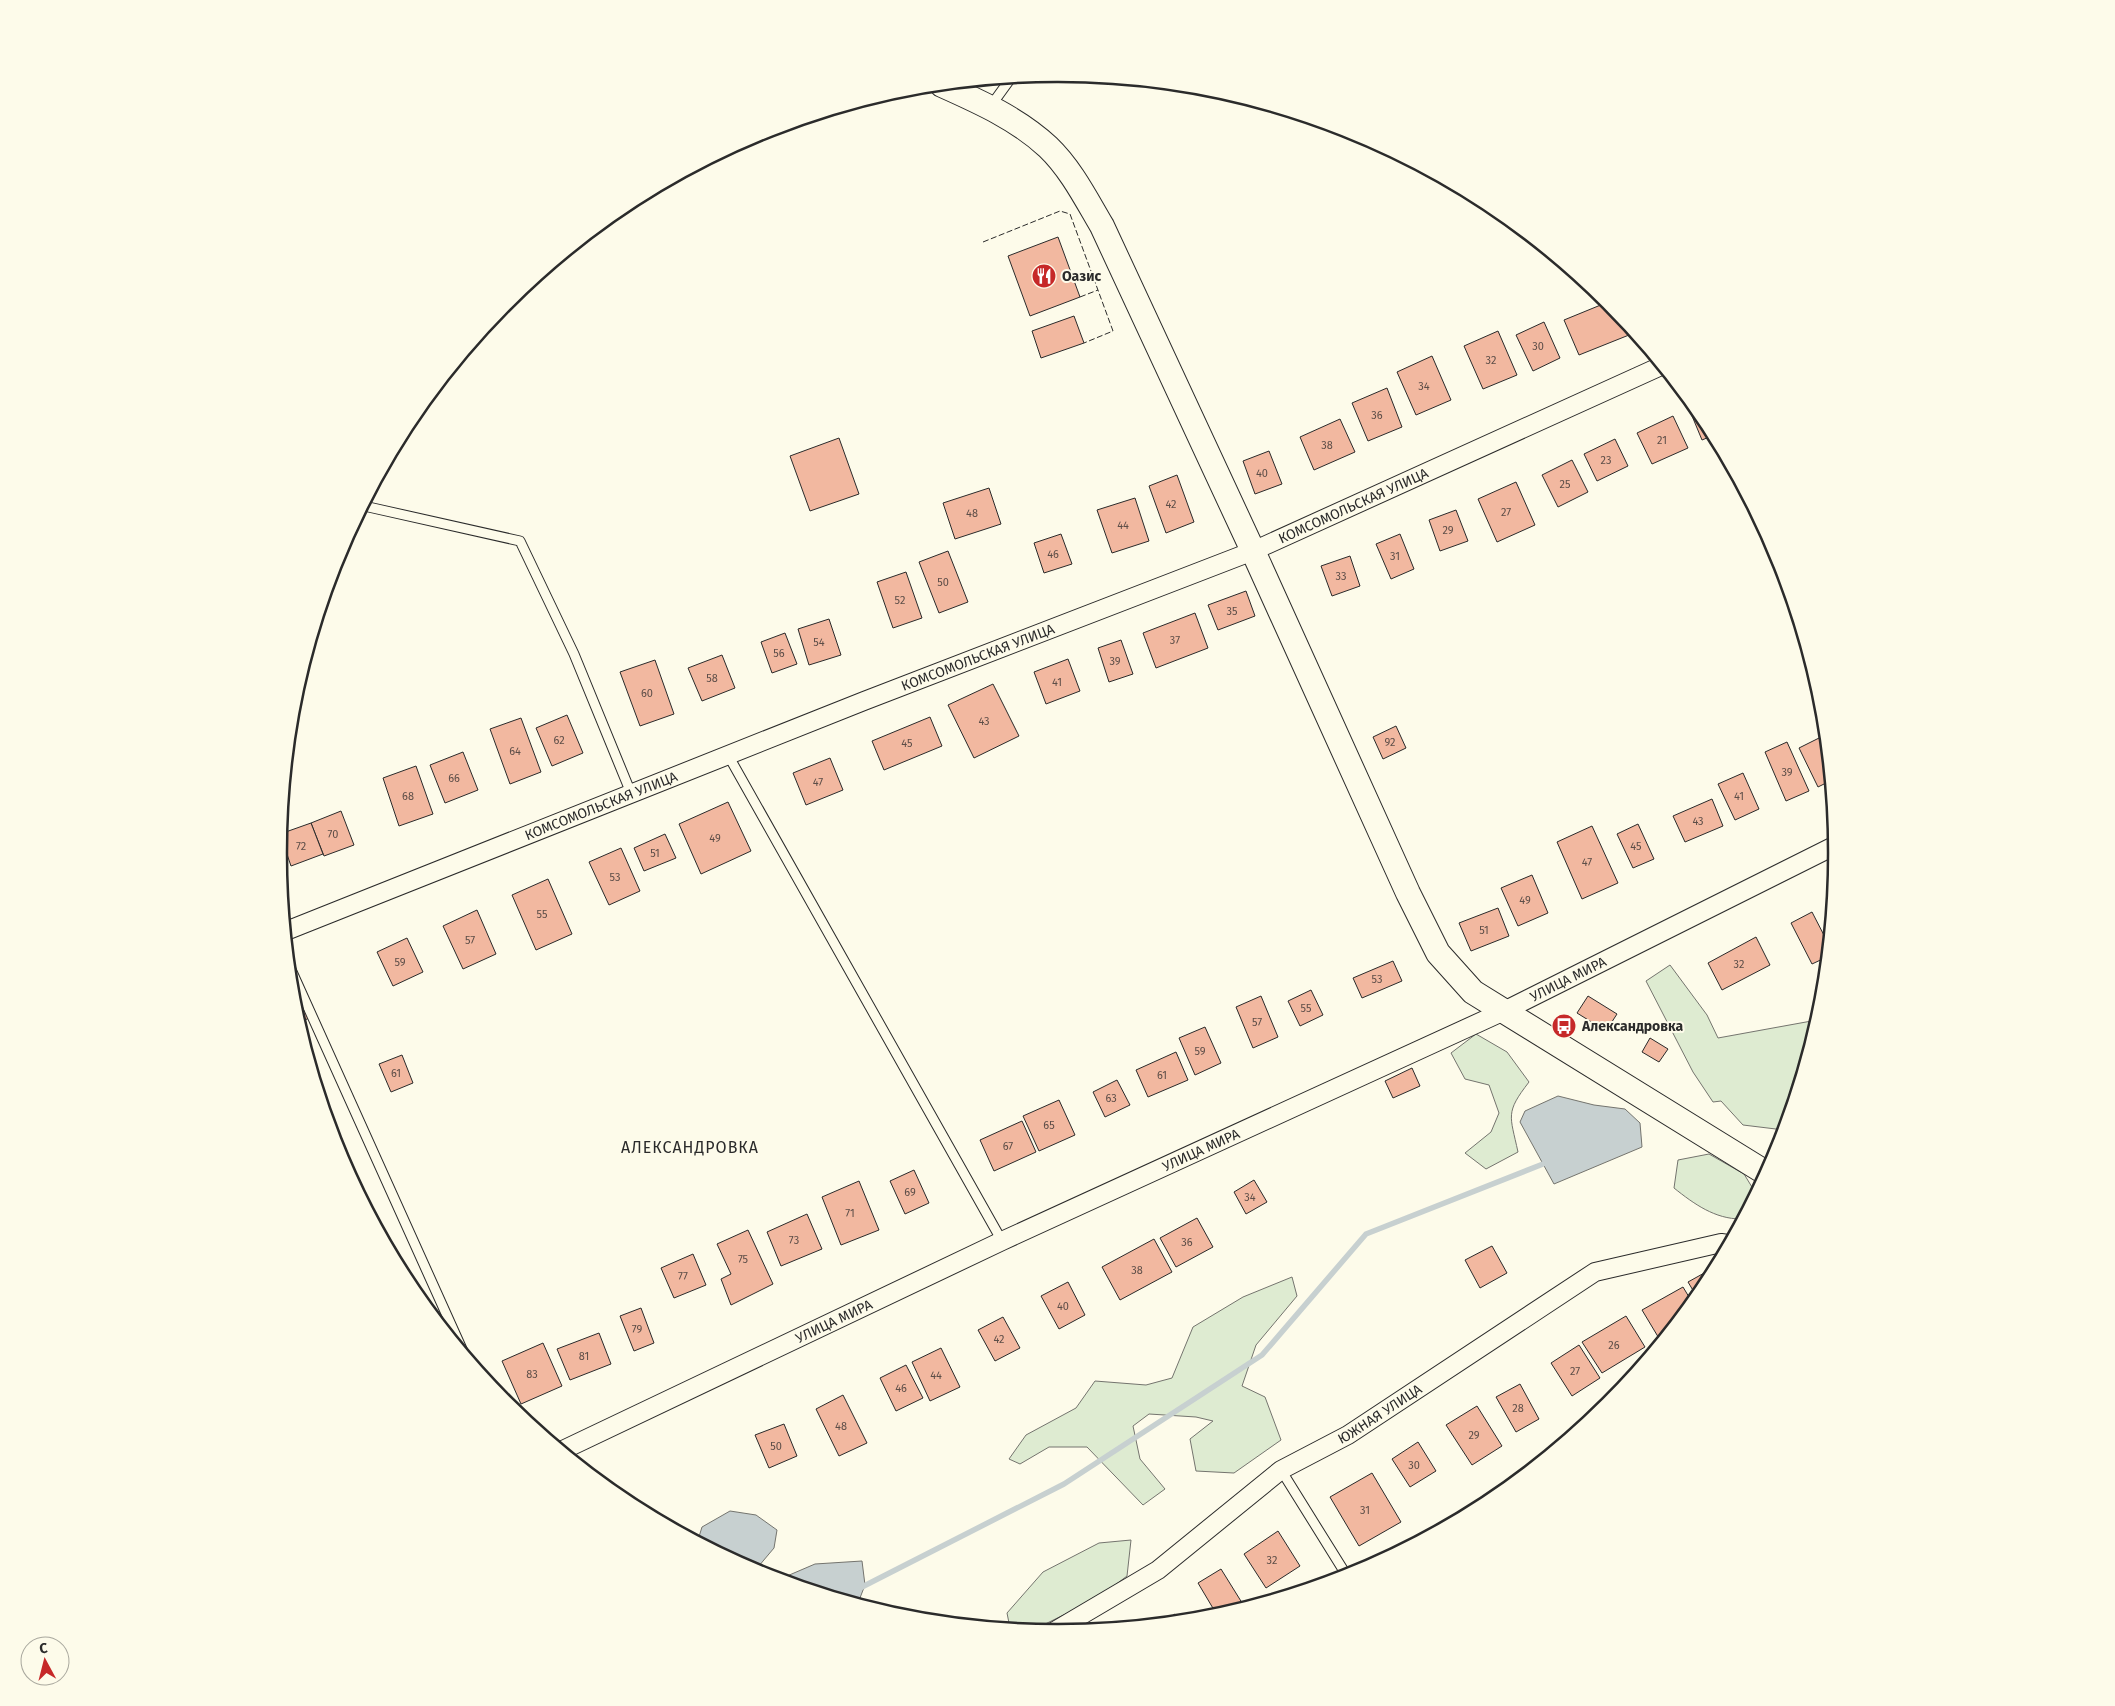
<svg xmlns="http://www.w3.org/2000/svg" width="2115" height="1706" viewBox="0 0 2115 1706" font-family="'Fira Sans',sans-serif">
<rect width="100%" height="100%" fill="#fdfbea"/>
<g fill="#deebd1" stroke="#74746e">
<polygon points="1670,965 1707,1015 1718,1038 1817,1020 1784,1130 1743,1125 1721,1101 1713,1102 1693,1072 1646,981"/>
<path d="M1476 1034 1507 1052 1529 1082C1505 1113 1510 1115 1518 1152L1486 1169 1465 1153 1491 1132 1499 1113 1489 1085 1465 1079 1451 1053Z"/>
<path d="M1709 1154 1744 1174 1755 1192 1741 1219C1715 1219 1694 1204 1674 1188L1678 1160Z"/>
<polygon points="1292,1277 1297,1296 1256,1345 1242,1386 1265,1397 1281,1440 1234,1473 1196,1471 1190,1439 1213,1421 1196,1417 1149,1414 1133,1426 1140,1459 1165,1489 1143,1505 1087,1447 1049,1447 1020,1464 1009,1459 1026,1435 1076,1408 1095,1381 1146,1385 1172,1378 1193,1327 1243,1297"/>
<polygon points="1131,1540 1127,1576 1098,1598 1033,1630 1010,1628 1007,1613 1043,1572 1099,1543"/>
</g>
<g fill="#c7d0d0" stroke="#74746e">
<polygon points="1558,1096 1594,1105 1625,1109 1640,1123 1642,1147 1554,1184 1520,1122 1525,1111"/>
<polygon points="730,1511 756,1515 777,1530 774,1548 758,1567 751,1569 698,1540 702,1527"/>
<polygon points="862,1561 865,1585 858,1603 780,1579 815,1564"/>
</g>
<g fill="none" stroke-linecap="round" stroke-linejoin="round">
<polyline stroke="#c7d0d0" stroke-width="5.5" points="860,1588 1064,1484 1262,1355 1366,1234 1543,1164"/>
</g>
<g fill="#f2b8a0" stroke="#2b2b2b">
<polygon points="1058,237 1080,297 1030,316 1008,256"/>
<polygon points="1608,302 1634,333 1579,355 1564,320"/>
<polygon points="1074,316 1084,343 1041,358 1032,331"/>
<polygon points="1544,322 1560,358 1533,371 1516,335"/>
<polygon points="1498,331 1517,375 1483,389 1464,346"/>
<polygon points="1432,356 1451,400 1416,415 1397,372"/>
<polygon points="1387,388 1402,427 1368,441 1352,403"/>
<polygon points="1696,408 1706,420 1714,435 1702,440 1690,411"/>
<polygon points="1673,416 1688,448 1652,464 1637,433"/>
<polygon points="1340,419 1355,452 1314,470 1300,437"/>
<polygon points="839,438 859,494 810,511 790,456"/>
<polygon points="1615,439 1628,466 1597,481 1584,454"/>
<polygon points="1269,451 1282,484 1255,494 1243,461"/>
<polygon points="1572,460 1588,492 1558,507 1542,475"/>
<polygon points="1177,475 1194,522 1166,533 1149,486"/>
<polygon points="1516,482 1535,525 1497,542 1478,499"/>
<polygon points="989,488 1001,524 955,539 943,503"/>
<polygon points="1135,498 1149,541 1112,553 1097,510"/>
<polygon points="1456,510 1468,541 1440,551 1429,520"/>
<polygon points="1061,534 1072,564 1044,573 1034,543"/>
<polygon points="1400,534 1414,569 1391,579 1376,544"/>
<polygon points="948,551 968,602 939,613 919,562"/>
<polygon points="1350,556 1360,586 1332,596 1321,566"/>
<polygon points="906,572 922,618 893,628 877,582"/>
<polygon points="1246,591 1255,616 1218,630 1208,605"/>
<polygon points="1195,613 1208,648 1156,668 1143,633"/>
<polygon points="829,619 841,655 809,665 798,629"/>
<polygon points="785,633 797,664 772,673 761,642"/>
<polygon points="1121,640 1133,674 1109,682 1098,648"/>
<polygon points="722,655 735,688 702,701 688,668"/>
<polygon points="1068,659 1080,691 1046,704 1034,672"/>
<polygon points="655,660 674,714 640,726 620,672"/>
<polygon points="993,684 1019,736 974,758 948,705"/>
<polygon points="567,715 583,753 552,766 536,728"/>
<polygon points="930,717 942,746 884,770 872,741"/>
<polygon points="521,718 541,772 510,784 490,729"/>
<polygon points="1396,726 1406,748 1383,759 1373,737"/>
<polygon points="1819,738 1827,754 1830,781 1818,787 1799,748"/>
<polygon points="1787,742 1809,791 1786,801 1765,752"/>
<polygon points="463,752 478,790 445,803 430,765"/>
<polygon points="830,758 843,790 806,805 793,773"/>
<polygon points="416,766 433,814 399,826 383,778"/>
<polygon points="1743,773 1759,809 1735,820 1718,784"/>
<polygon points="1712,799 1723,826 1685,842 1673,816"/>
<polygon points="728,802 751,851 701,874 679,824"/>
<polygon points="341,811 354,845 324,856 311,823"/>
<polygon points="311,823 323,854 291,866 280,834"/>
<polygon points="1638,824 1654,859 1633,868 1617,834"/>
<polygon points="1592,826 1618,883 1582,899 1557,842"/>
<polygon points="665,834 676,858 644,871 634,848"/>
<polygon points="621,848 640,891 609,905 589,862"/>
<polygon points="1532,875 1548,913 1518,926 1501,888"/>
<polygon points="548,879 572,934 536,950 512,895"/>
<polygon points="1498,908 1509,936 1471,951 1459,923"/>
<polygon points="477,910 496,954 463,969 443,926"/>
<polygon points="1812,912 1828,943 1827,957 1812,964 1791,923"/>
<polygon points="1756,937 1770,965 1722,990 1708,963"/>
<polygon points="407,938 423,972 393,986 377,952"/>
<polygon points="1393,961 1402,981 1362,998 1353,978"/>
<polygon points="296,988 309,1018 299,1023 293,1005 292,990"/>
<polygon points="1311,990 1323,1015 1300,1026 1288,1001"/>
<polygon points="1261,996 1278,1037 1253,1048 1236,1007"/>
<polygon points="1588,996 1617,1014 1606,1031 1577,1013"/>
<polygon points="1205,1027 1221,1063 1195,1075 1179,1038"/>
<polygon points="1650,1038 1668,1049 1659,1062 1642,1052"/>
<polygon points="1176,1052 1188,1080 1148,1097 1136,1070"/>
<polygon points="402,1055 413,1083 391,1092 379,1064"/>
<polygon points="1412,1068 1420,1086 1393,1098 1385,1081"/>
<polygon points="1117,1080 1130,1105 1105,1117 1093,1092"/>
<polygon points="1059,1100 1075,1135 1039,1151 1023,1116"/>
<polygon points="1022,1121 1036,1152 994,1171 980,1140"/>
<polygon points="914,1170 929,1203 905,1214 890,1181"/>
<polygon points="1254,1180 1267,1202 1246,1214 1234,1192"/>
<polygon points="859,1181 879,1230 841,1245 822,1197"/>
<polygon points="807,1214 822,1249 781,1266 767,1232"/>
<polygon points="1197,1218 1213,1247 1176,1267 1160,1238"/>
<polygon points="748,1230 773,1284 731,1305 721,1279 731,1274 717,1244"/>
<polygon points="1154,1239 1172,1272 1120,1300 1102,1267"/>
<polygon points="1492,1246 1507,1273 1480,1288 1465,1260"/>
<polygon points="693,1254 706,1285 674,1298 661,1268"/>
<polygon points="1715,1267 1705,1286 1697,1297 1688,1282"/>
<polygon points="1068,1282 1085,1315 1059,1329 1041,1296"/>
<polygon points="1683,1287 1692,1302 1660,1340 1642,1310"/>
<polygon points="641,1308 654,1343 634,1351 620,1316"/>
<polygon points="1626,1316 1645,1347 1602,1373 1582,1342"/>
<polygon points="1003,1317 1020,1348 995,1361 978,1330"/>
<polygon points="599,1333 611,1364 570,1380 557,1349"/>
<polygon points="543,1343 562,1386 521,1404 502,1361"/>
<polygon points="1579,1345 1600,1378 1572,1396 1551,1363"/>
<polygon points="941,1348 960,1387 930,1401 912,1362"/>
<polygon points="906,1365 923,1398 896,1411 880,1378"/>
<polygon points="1520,1384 1539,1419 1516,1432 1496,1397"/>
<polygon points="843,1395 867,1443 839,1456 816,1409"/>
<polygon points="1477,1406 1502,1446 1472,1465 1446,1425"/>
<polygon points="784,1424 797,1456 769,1468 755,1435"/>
<polygon points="1418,1442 1436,1471 1410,1487 1392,1459"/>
<polygon points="1372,1473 1401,1522 1359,1546 1330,1497"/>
<polygon points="1278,1531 1300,1566 1266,1588 1244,1554"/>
<polygon points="1221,1569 1244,1606 1217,1615 1198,1583"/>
<polygon points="1175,1614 1178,1620 1163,1622"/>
</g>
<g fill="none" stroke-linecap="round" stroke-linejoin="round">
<defs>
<g id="lane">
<polyline points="990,107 1011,78"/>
<polyline points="364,506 520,541 574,654 631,793"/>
<polyline points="728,755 1002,1241"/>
<polyline points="289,965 462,1349"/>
<polyline points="1281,1470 1347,1576"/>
</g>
<g id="street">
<path id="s1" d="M286 931 864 701 1253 551 1661 366"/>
<path id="s2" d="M563 1450 1002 1241 1502 1012 1836 845"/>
<path id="s3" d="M1053 1632 1158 1570 1281 1470 1348 1435 1595 1272 1721 1243 1728 1244"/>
</g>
<path id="secondary" d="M942 85C980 102 1018 119 1048 147 1071 169 1086 199 1102 226L1253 551 1408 893 1438 953 1473 992 1766 1173"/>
</defs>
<use href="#lane" stroke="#2b2b2b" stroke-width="11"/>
<use href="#street" stroke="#2b2b2b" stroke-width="20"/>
<use href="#secondary" stroke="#2b2b2b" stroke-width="26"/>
<use href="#lane" stroke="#fdfbea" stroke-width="9"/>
<use href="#street" stroke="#fdfbea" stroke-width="18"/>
<use href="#secondary" stroke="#fdfbea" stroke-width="24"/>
<g stroke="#2b2b2b" stroke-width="1" stroke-dasharray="6 2.5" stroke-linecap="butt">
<polyline points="983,242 1060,211 1070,214 1113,331 1084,343"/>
<polyline points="1080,297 1098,290"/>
</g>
</g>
<defs>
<symbol id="restaurant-disc" viewBox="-11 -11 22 22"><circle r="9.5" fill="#c62828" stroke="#fdfbea"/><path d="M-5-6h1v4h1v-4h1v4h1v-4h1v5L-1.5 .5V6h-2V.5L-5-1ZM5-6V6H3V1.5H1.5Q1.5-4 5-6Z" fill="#fff"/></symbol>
<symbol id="bus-disc" viewBox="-11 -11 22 22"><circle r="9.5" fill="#c62828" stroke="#fdfbea"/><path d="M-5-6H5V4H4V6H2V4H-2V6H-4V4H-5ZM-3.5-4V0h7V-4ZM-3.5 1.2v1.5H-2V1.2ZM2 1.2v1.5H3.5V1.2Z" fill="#fff"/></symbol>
</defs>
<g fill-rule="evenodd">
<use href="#restaurant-disc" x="1030" y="262" width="28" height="28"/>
<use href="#bus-disc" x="1550" y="1012" width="28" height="28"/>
</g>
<g text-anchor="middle" stroke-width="4" stroke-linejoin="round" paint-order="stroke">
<g font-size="11" fill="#5d4e48">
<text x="1538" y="350">30</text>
<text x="1491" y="364">32</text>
<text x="1424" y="390">34</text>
<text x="1377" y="419">36</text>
<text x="1662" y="444">21</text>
<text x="1327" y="449">38</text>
<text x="1606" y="464">23</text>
<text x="1262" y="477">40</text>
<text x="1565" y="488">25</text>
<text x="1171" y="508">42</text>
<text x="1506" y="516">27</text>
<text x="972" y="517">48</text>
<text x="1123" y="529">44</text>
<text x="1448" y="534">29</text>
<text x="1053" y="558">46</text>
<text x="1395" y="560">31</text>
<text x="1341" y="580">33</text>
<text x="943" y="586">50</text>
<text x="900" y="604">52</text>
<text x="1232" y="615">35</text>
<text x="1175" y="644">37</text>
<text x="819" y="646">54</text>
<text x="779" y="657">56</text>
<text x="1115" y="665">39</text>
<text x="712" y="682">58</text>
<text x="1057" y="686">41</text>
<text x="647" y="697">60</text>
<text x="984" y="725">43</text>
<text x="559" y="744">62</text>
<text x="1390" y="746">92</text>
<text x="907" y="747">45</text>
<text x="515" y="755">64</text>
<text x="1787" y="776">39</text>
<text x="454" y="782">66</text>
<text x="818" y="786">47</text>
<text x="408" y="800">68</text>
<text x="1739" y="800">41</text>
<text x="1698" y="825">43</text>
<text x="333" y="838">70</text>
<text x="715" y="842">49</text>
<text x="301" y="850">72</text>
<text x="1636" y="850">45</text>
<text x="655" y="857">51</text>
<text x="1587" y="866">47</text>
<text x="615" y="881">53</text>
<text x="1525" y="904">49</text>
<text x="542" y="918">55</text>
<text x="1484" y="934">51</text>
<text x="470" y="944">57</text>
<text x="400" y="966">59</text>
<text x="1739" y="968">32</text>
<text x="1377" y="983">53</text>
<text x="1306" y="1012">55</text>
<text x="1257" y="1026">57</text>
<text x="1200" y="1055">59</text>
<text x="396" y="1077">61</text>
<text x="1162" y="1079">61</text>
<text x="1111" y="1102">63</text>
<text x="1049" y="1129">65</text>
<text x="1008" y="1150">67</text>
<text x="910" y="1196">69</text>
<text x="1250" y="1201">34</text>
<text x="850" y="1217">71</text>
<text x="794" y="1244">73</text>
<text x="1187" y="1246">36</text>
<text x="743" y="1263">75</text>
<text x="1137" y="1274">38</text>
<text x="683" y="1280">77</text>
<text x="1063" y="1310">40</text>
<text x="637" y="1333">79</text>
<text x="999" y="1343">42</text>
<text x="1614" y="1349">26</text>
<text x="584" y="1360">81</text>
<text x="1575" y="1375">27</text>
<text x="532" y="1378">83</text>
<text x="936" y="1379">44</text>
<text x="901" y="1392">46</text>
<text x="1518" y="1412">28</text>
<text x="841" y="1430">48</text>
<text x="1474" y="1439">29</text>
<text x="776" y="1450">50</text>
<text x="1414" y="1469">30</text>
<text x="1365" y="1514">31</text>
<text x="1272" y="1564">32</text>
</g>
<g font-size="14" font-weight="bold" fill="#2b2b2b" stroke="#fdfbea" text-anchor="start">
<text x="1062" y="281">Оазис</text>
<text x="1582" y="1031">Александровка</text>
</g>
<g font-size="14" fill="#2b2b2b" stroke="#fdfbea">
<text dy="5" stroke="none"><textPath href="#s1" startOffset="1149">КОМСОМОЛЬСКАЯ УЛИЦА</textPath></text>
<text dy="5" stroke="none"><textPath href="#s1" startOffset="744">КОМСОМОЛЬСКАЯ УЛИЦА</textPath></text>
<text dy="5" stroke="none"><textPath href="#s1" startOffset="339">КОМСОМОЛЬСКАЯ УЛИЦА</textPath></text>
<text dy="5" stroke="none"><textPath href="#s2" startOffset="1110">УЛИЦА МИРА</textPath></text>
<text dy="5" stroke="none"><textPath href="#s2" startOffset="705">УЛИЦА МИРА</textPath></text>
<text dy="5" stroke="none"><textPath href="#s2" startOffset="300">УЛИЦА МИРА</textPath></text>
<text dy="5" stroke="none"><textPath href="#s3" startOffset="394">ЮЖНАЯ УЛИЦА</textPath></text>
</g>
<g font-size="16" letter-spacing="1" fill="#2b2b2b" stroke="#fdfbea">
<text x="690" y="1153">АЛЕКСАНДРОВКА</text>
</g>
</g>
<path d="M0 0H2115V1706H0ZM1057 82H1058A770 770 0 0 1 1828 852V854A770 770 0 0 1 1058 1624H1057A770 770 0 0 1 287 854V852A770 770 0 0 1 1057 82Z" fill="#fdfbea" fill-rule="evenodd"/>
<path fill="none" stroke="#2b2b2b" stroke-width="2.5" d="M1057 82H1058A770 770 0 0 1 1828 852V854A770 770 0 0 1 1058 1624H1057A770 770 0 0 1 287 854V852A770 770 0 0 1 1057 82Z"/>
<g transform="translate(45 1661) rotate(353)"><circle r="24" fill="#fdfbea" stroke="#a9a89e"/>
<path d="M0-4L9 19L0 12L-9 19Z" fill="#c62828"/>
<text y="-8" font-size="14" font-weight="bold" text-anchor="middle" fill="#2b2b2b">С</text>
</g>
</svg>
